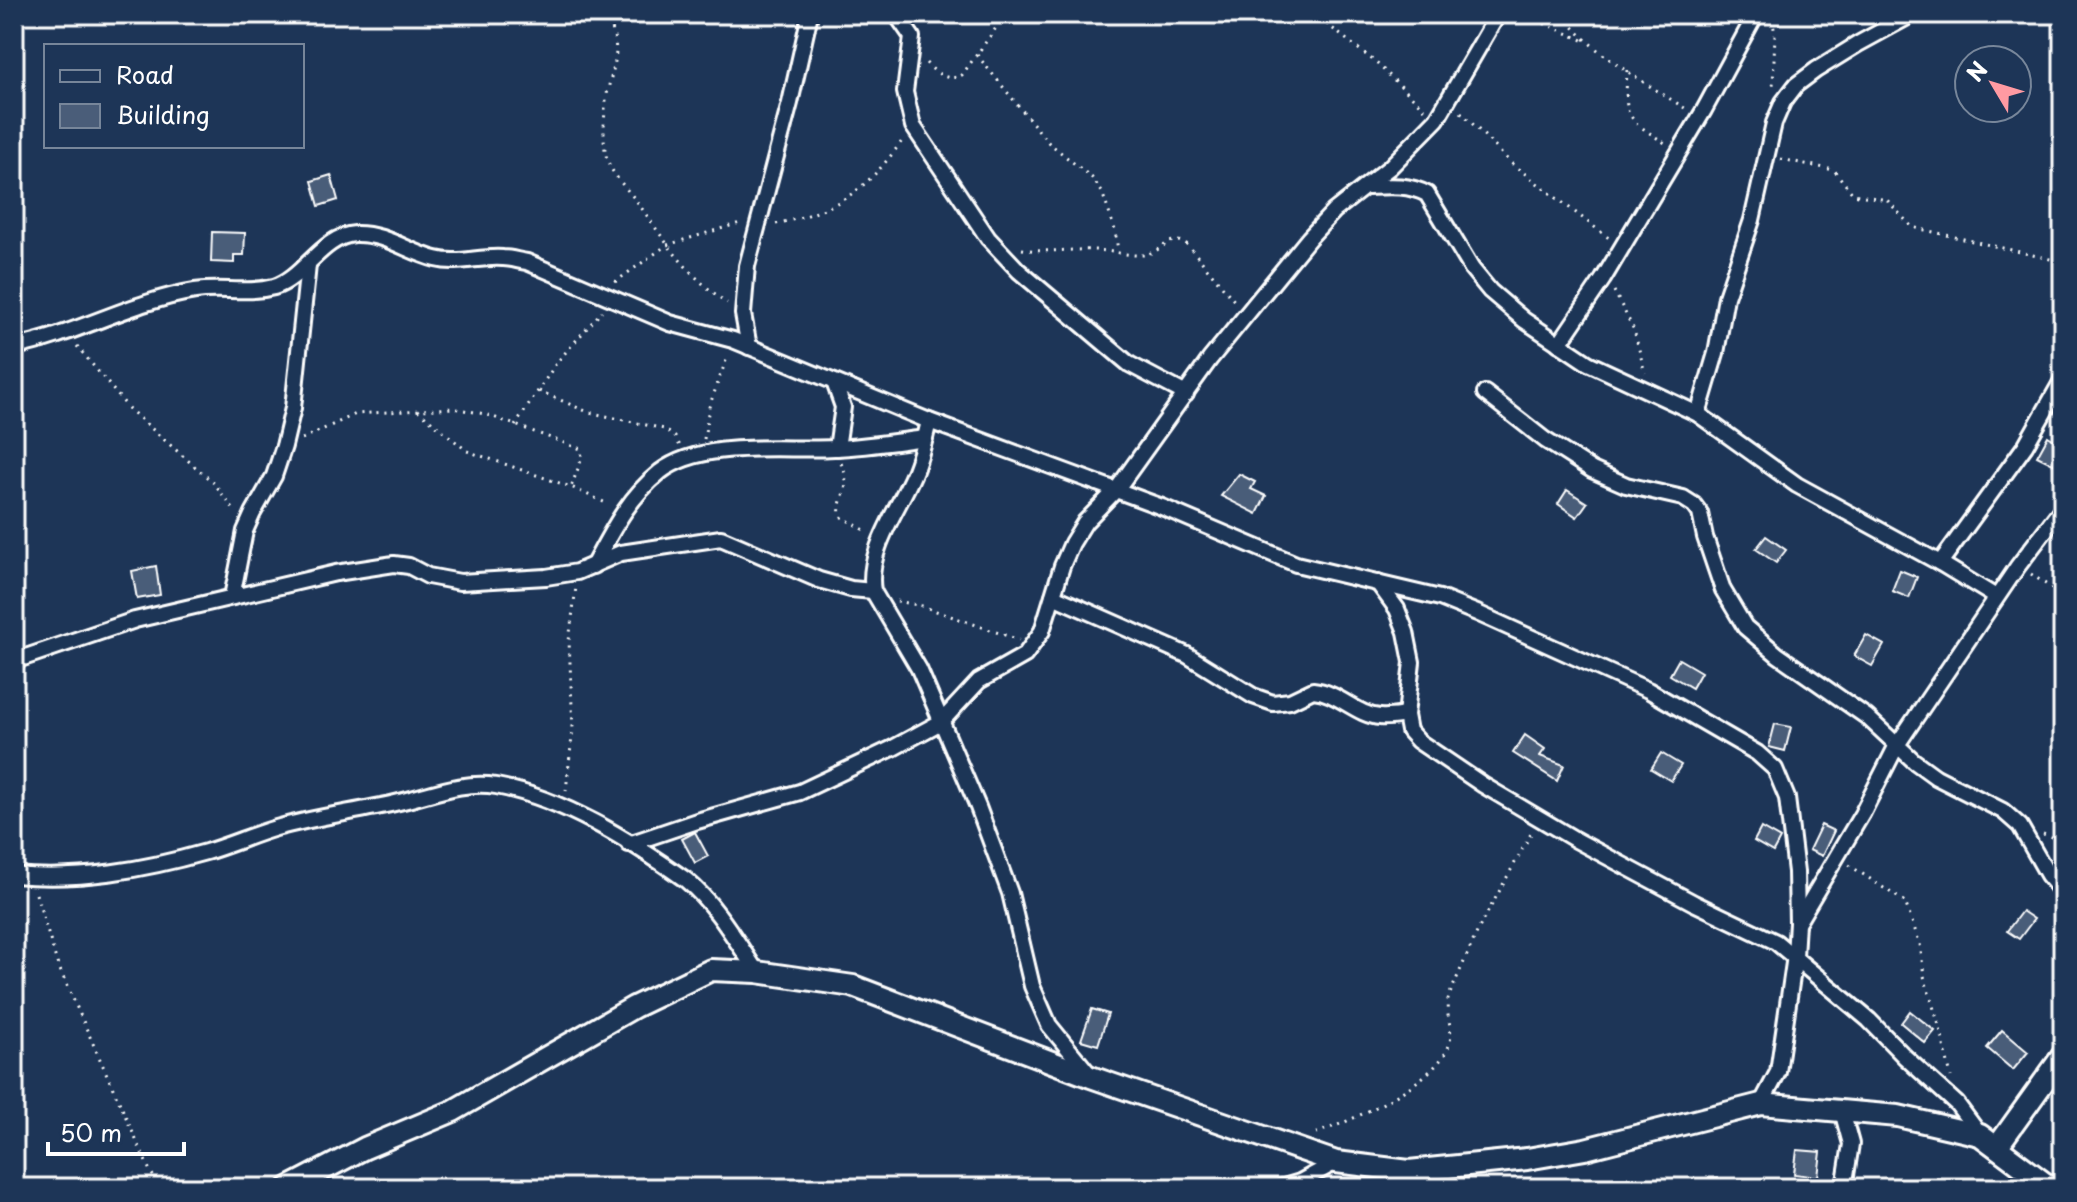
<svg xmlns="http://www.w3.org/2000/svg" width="2077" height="1202" viewBox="0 0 2077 1202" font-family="'Playpen Sans',sans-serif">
<rect width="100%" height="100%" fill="#1d3557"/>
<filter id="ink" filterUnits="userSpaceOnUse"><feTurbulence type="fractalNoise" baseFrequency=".0125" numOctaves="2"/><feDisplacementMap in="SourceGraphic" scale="16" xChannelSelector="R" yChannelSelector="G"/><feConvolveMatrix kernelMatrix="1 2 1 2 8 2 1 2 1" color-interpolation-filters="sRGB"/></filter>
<g filter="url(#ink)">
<g fill="#4a5d79" stroke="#fff" stroke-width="2">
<polygon points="331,175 338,200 319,206 312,181"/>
<polygon points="212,232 245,233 244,255 234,255 234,263 211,262"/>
<polygon points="2048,436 2063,445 2063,469 2037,456"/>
<polygon points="1239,474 1255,482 1251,489 1266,496 1257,514 1221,496"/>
<polygon points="1567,490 1587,503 1577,517 1558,504"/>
<polygon points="1766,536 1786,550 1776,563 1756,549"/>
<polygon points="156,566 160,595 137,599 132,571"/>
<polygon points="1900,570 1917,577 1909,598 1892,591"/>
<polygon points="1866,635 1884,645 1872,666 1854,656"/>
<polygon points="1679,659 1701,672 1692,688 1670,675"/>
<polygon points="1775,724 1791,727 1785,751 1769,747"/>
<polygon points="1525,735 1545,749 1540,756 1564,765 1557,781 1513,753"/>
<polygon points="1661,753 1681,765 1671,781 1651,769"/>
<polygon points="1821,825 1834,831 1822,856 1809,850"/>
<polygon points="1761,828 1780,839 1773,852 1754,841"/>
<polygon points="695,832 708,856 695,863 682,839"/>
<polygon points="2022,911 2034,919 2019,939 2007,931"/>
<polygon points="1092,1009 1108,1014 1098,1045 1081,1040"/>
<polygon points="1910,1011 1935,1031 1925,1043 1901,1023"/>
<polygon points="2002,1030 2028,1052 2013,1070 1987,1048"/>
<polygon points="1797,1150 1821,1152 1818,1177 1794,1174"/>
</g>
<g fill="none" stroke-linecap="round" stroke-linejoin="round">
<defs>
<g id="street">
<polyline points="896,14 912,37 905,92 913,126 988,238 1019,271 1129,364 1186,394"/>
<path d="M1367 187C1389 186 1407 184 1427 194L1472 269 1490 291 1524 320 1588 363 1698 414 1797 485 1940 563 1996 597"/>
<polyline points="1559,344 1603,279 1704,110 1756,14"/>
<path d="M14 347C76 335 132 301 195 291 221 287 247 294 274 287 304 278 322 236 355 234 385 233 408 252 436 259 458 265 480 256 503 258 511 258 519 261 527 262L670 323 733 340 929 421 1162 507 1296 564 1440 598 1477 613 1648 690 1757 753 1775 769 1787 798 1796 872 1797 923 1795 956 1778 1072 1761 1104"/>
<polyline points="749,347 743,314 747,266 790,103 810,14"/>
<polyline points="834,382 843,407 837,448"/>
<polyline points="1485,393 1545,440 1592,470 1626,485 1683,498 1694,505 1700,513 1705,537 1723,590 1745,627 1778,655 1867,717 1914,761 1936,777 2003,811 2020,826 2048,875 2063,893"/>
<polyline points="1698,414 1716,353 1726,297 1752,220 1774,123 1783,102 1796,85 1816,70 1858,44 1913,14"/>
<path d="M929 421C925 439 921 457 913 475 898 510 866 551 873 591L919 669 978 807 1010 893 1032 986 1049 1025 1089 1074"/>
<polyline points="1940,563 2025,446 2063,379"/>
<path d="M593 566C612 531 628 498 660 472 703 439 783 451 834 448 864 447 895 442 925 438"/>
<polyline points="1378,583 1397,609 1406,632 1412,662 1406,715 1409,731 1418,741 1483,785 1576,840 1694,903 1776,942 1869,1020 1905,1057 1957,1104 1980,1135"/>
<path d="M1053 596 1187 655 1253 696 1273 703 1290 701 1313 690C1338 692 1356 715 1380 717 1388 718 1398 716 1406 715"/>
<polyline points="232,597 245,531 253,513 274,476 284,446 293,408 308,265"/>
<polyline points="14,661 135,620 336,573 394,564 409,566 428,576 460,582 546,577 577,572 621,553 721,538 819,580 851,589 873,591"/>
<polyline points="629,844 697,821 800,792 893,748 941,722 979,681 1025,655 1042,631 1062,566 1072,543 1085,522 1117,489 1210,359 1309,238 1334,211 1390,167 1437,119 1498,14"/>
<path d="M14 875C80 881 143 870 206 852 230 845 252 835 276 828 315 817 355 812 395 803 428 796 462 780 496 786 563 798 631 841 686 880 716 905 735 939 757 972"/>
<polyline points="1798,922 1862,814 1897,745 2018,566 2063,507"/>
<polyline points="1842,1111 1851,1144 1844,1188"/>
<polyline points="1410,1171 1445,1188"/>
<polyline points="1280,1188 1300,1182 1336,1162"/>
</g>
<g id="secondary">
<polyline points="1997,1147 2063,1055"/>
<polyline points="288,1188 365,1148 453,1111 634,1007 711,970 757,972 853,986 1091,1077 1336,1162 1409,1171 1527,1159 1585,1149 1761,1104 1898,1116 1980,1135 2051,1188"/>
</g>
</defs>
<use href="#street" stroke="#fff" stroke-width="20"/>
<use href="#secondary" stroke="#fff" stroke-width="26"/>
<g stroke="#fff" stroke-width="3" stroke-dasharray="2 6" stroke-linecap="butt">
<path d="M607 14C626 63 609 65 605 109 604 125 602 149 609 164 615 178 629 191 638 203 667 244 685 273 727 303"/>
<polyline points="1314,14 1374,61 1425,109"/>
<polyline points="1522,14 1585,41"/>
<path d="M1564 14C1584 49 1651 86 1686 109"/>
<polyline points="1772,19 1775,33 1773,87"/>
<polyline points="977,55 1048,142 1092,178 1102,192 1115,230 1118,251"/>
<path d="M926 63C937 74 948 82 962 75L1006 14"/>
<path d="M1627 70C1625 117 1624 117 1665 143"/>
<polyline points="1461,112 1511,163 1610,239"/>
<polyline points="1781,159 1834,170 1853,194 1887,200 1912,227 2063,262"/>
<path d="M776 224C838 209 864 193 902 141"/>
<path d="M1022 249C1046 253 1068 249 1092 250 1109 250 1127 256 1143 255 1163 253 1168 232 1188 245L1236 303"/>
<polyline points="615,282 667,245 740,223"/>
<polyline points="1614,291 1634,330 1645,373"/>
<polyline points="77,346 129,409 215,484 236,513"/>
<polyline points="539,391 588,412 664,429 675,437 680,446"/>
<polyline points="418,410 467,451 571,487 608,504"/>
<polyline points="515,426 557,362 602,311"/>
<polyline points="302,439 356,414 453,408 485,414 581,449 582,458 571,487"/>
<polyline points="704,439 709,407 728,355"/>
<path d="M841 463C854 492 837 493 840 516L868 532"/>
<polyline points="2031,574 2063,596"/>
<polyline points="897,601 922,606 1019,640"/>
<polyline points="566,791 573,728 569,641 576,587"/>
<polyline points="2043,834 2063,841"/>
<polyline points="1849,865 1905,902 1920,944 1924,976 1941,1032 1951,1077"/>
<polyline points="36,894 57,963 150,1171 161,1188"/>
<path d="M1316 1133C1351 1122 1438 1081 1449 1045 1455 1029 1443 1013 1449 996L1478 930 1533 830"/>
</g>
<use href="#street" stroke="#1d3557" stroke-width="14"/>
<use href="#secondary" stroke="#1d3557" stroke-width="20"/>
</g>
</g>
<rect width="2077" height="1202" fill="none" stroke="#1d3557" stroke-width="48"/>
<rect x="24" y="24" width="2029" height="1154" fill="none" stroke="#fff" stroke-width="3" filter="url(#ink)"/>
<rect x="44" y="44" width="260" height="104" fill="#1d3557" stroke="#77869a" stroke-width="2"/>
<rect x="60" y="70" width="40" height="12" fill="#1d3557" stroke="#77869a" stroke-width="2"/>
<text x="116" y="84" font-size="24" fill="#ffffff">Road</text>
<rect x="60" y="104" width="40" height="24" fill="#4a5d79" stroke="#77869a" stroke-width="2"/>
<text x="116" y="124" font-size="24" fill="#ffffff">Building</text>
<g transform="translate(1993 84) rotate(308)"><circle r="38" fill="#1d3557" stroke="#77869a" stroke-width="2"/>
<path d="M0-6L14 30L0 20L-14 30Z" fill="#ff9aa2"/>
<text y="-12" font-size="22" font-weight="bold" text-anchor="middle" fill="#ffffff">N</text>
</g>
<path d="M48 1142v12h136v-12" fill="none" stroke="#ffffff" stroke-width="4"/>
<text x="60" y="1142" font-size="24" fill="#ffffff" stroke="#1d3557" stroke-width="6" paint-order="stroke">50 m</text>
</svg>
